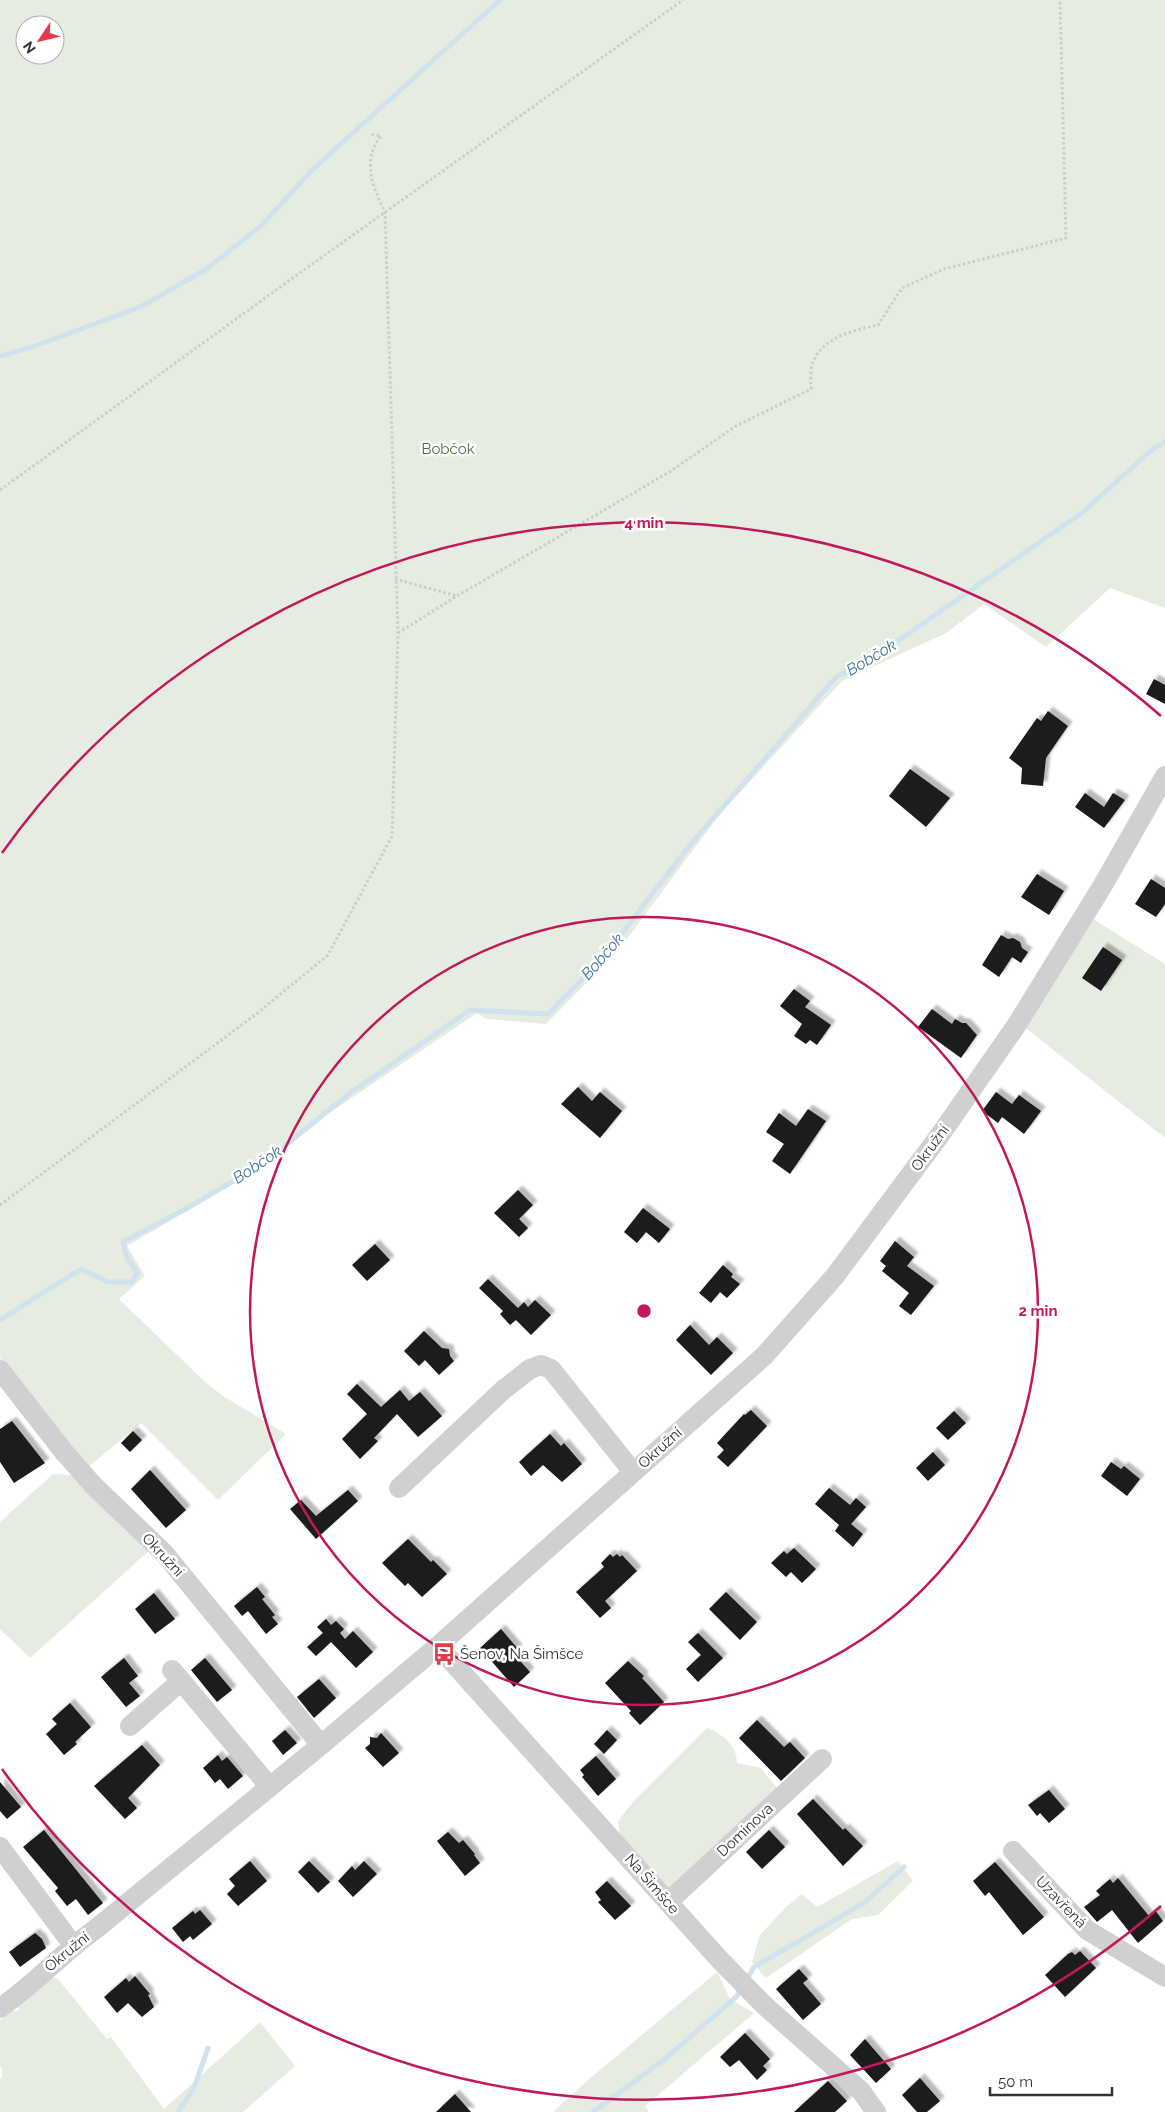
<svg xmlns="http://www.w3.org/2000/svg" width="1165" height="2112" viewBox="0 0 1165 2112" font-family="Raleway,sans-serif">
<defs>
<filter id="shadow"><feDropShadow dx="4.5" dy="-4.5" stdDeviation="1" flood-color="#0004"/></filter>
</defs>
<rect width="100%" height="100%" fill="#fff"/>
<g fill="#e6ecdf" fill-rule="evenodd">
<path d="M0 0H1165V608L1110 588 1046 647 984 604 946 633 842 681 719 815 618 951 546 1024 486 1019 477 1013 170 1221 127 1246 145 1276 119 1299 204 1381 223 1396 286 1434 218 1500 141 1423 86 1469 0 1358ZM25 25H55V55H25Z"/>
<polygon points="1093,919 1165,964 1165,1138 1023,1026"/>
<polygon points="53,1474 71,1475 151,1549 30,1658 0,1629 0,1522"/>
<path d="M707 1728C722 1733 737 1746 737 1763L761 1768 782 1794 671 1892 620 1837 618 1823 621 1817 633 1802Z"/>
<polygon points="898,1861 913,1881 878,1915 852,1919 766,1978 752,1962 760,1935 785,1908 802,1894 817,1907"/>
<polygon points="717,1972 730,1999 754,2013 645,2106 649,2112 553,2112 588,2080"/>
<polygon points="52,1977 58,1979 107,2039 111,2037 164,2109 260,2022 295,2066 243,2112 0,2112 0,2079 2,2077 2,2069 0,2067 0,2020 13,2011 19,2010 19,2006"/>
</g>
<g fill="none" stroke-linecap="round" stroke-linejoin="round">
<g stroke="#cfe2ee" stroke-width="5">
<polyline points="0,356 35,346 140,307 205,270 261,226 312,170 500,0"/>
<polyline points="0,1320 81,1269 108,1282 132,1282 138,1273 127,1258 123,1242 182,1211 261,1165 350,1093 470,1010 548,1014 602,959 690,845 836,677 869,661 1083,512 1155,447 1165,442"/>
<polyline points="746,1981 754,1967 864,1903 904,1867"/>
<polyline points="178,2112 194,2088 208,2048"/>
<polyline points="593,2112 666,2058 737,1996 741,1988"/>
</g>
</g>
<g fill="#1a1a1a" filter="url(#shadow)">
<polygon points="1154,679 1165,685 1165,704 1146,694"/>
<polygon points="1048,711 1068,726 1046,758 1043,786 1021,784 1022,768 1009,758 1037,718 1041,721"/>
<polygon points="910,769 950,798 926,827 889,796"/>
<polygon points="1085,793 1104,807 1113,793 1125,800 1104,828 1075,807"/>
<polygon points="1037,874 1064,891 1049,915 1021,897"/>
<polygon points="1151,879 1165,888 1165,904 1156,917 1135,904"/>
<polygon points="1001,935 1008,939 1013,938 1020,942 1022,948 1028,952 1021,963 1012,957 999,977 982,965"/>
<polygon points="1103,947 1122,960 1101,991 1082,978"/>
<polygon points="794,989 810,1001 805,1007 831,1025 817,1045 810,1040 806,1044 794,1036 802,1024 780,1006"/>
<polygon points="932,1009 952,1024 955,1019 962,1023 966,1023 977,1035 961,1058 918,1027"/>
<polygon points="578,1087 592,1101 600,1092 622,1111 600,1138 561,1104"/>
<polygon points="996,1092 1012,1104 1019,1095 1041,1111 1024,1134 1002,1117 998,1123 982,1111"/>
<polygon points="808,1109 826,1121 790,1174 772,1161 784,1144 766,1132 779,1113 796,1126"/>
<polygon points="518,1190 533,1205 519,1219 528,1228 519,1237 494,1213"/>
<polygon points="643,1208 670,1229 659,1243 646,1232 637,1243 624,1232"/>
<polygon points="895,1241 914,1257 907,1266 934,1286 911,1315 899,1306 909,1293 882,1271 886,1266 880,1261"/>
<polygon points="375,1244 390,1260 367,1281 352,1265"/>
<polygon points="723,1265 733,1274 731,1277 740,1284 727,1298 720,1292 711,1303 699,1293"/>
<polygon points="488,1279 518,1308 524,1302 528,1307 535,1300 551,1315 531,1335 516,1320 510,1325 500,1314 503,1311 479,1288"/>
<polygon points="690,1325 709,1345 717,1337 733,1353 711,1375 676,1340"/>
<polygon points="424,1331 442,1348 449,1349 450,1356 454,1361 439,1375 425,1360 419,1366 404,1351"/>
<polygon points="357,1384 381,1407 400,1390 409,1401 420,1392 442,1416 418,1437 397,1414 374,1438 378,1441 360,1459 342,1439 367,1414 347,1394"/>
<polygon points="751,1410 767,1426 728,1467 717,1457 724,1450 717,1443 744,1414 745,1415"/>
<polygon points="954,1411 966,1423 948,1440 936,1428"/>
<polygon points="12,1421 45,1463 14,1483 0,1462 0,1429"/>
<polygon points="133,1431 142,1440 130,1452 121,1443"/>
<polygon points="550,1434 561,1446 564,1443 582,1464 562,1482 543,1465 531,1476 519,1462"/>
<polygon points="933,1452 945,1465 928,1481 916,1468"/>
<polygon points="1111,1462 1121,1469 1124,1466 1140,1479 1127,1496 1101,1476"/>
<polygon points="150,1470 186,1510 166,1528 131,1489"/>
<polygon points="829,1488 850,1505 856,1498 866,1507 851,1524 863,1534 853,1547 835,1531 839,1525 815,1504"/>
<polygon points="348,1490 358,1501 316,1539 290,1509 301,1500 316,1516"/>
<polygon points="408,1539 431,1562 433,1560 447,1574 422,1597 408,1583 405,1586 382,1563"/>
<polygon points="794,1548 816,1569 802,1583 791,1572 786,1577 771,1563 784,1551 787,1554"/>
<polygon points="610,1554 613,1557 617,1554 620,1557 622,1555 637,1571 605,1601 611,1608 600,1618 576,1592 604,1567 601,1563"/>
<polygon points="257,1587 265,1597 262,1599 275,1615 272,1617 278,1624 266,1634 248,1611 242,1616 234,1606"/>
<polygon points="726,1592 757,1622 740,1640 709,1609"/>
<polygon points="154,1593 175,1619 155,1634 135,1609"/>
<polygon points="326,1619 331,1625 336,1621 344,1629 340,1633 345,1639 353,1631 373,1652 356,1668 331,1642 316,1656 307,1647 323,1633 317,1627"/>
<polygon points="501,1629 518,1649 514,1654 530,1672 514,1687 480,1648"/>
<polygon points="698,1633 723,1658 698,1682 686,1669 701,1655 688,1642"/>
<polygon points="124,1658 138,1676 129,1683 140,1696 126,1707 101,1677"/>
<polygon points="205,1658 232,1690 217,1702 191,1670"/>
<polygon points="628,1661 644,1676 642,1678 664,1702 640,1725 629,1713 631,1711 605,1683"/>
<polygon points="319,1679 336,1698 314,1718 297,1697"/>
<polygon points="70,1703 91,1727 75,1742 77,1744 64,1755 46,1734 57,1724 52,1719"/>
<polygon points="757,1720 784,1747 790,1742 805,1758 781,1781 739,1738"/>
<polygon points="285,1730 297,1743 283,1755 272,1741"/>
<polygon points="607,1730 617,1740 604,1754 594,1744"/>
<polygon points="381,1733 399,1753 383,1767 365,1748 370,1744 370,1737 377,1738"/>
<polygon points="142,1745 160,1765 128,1798 137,1808 125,1819 94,1786"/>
<polygon points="218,1755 222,1761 227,1757 243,1776 228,1789 220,1779 215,1783 203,1768"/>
<polygon points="596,1756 616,1779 598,1796 582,1777 584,1775 580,1770"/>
<polygon points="0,1782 21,1807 7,1819 0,1811"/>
<polygon points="1049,1790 1065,1809 1049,1823 1040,1813 1037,1816 1028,1805"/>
<polygon points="813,1799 843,1830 845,1828 863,1846 843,1866 797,1814"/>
<polygon points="44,1830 103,1903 88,1915 76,1899 67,1906 55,1891 58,1888 23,1847"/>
<polygon points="769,1830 785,1847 762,1869 746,1852"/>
<polygon points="448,1832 459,1843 463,1840 475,1854 474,1855 480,1863 465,1876 437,1841"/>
<polygon points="250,1861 267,1881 238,1906 227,1894 235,1886 229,1879"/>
<polygon points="309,1861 330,1882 318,1893 298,1872"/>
<polygon points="364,1861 377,1874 353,1897 338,1881 352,1866 355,1870"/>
<polygon points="995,1862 1044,1917 1023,1935 989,1892 985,1896 973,1881"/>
<polygon points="1118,1878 1149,1916 1155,1910 1163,1921 1138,1943 1112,1910 1097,1922 1084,1907 1100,1895 1096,1891 1110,1879 1113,1883"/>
<polygon points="607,1881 631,1906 615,1920 598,1902 601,1900 595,1892"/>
<polygon points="200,1910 212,1924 193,1940 190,1936 183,1942 172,1928 193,1911 195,1914"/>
<polygon points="35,1933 42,1939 46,1948 20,1967 9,1952"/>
<polygon points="1080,1951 1096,1968 1065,1997 1045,1975 1068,1954 1072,1952 1075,1955"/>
<polygon points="799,1969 808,1979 803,1983 821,2004 803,2020 776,1989"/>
<polygon points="135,1976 150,1994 148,1995 154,2007 142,2017 128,2003 117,2013 104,1997 126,1978 129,1982"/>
<polygon points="745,2033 770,2059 763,2066 767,2070 757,2080 739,2060 730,2067 720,2057"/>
<polygon points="865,2039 891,2069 876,2083 850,2055"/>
<polygon points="920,2078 940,2101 927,2112 917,2112 902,2095"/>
<polygon points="828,2081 847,2101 835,2112 794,2112"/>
<polygon points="455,2094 471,2112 436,2112"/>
</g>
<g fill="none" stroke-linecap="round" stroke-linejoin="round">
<g stroke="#cdcdcd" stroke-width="3" stroke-dasharray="2.5 2.5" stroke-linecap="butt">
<polyline points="0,490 308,267 683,0"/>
<polyline points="395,579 457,596"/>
<path d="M398 633 457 596 671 471 736 426 811 389C811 381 810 369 813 362 823 337 854 330 878 325L902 288 944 269 1066 238 1060 0"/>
<path d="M0 1205 255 1015 328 955 392 836 398 633 385 212C373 187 361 161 381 136L371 134"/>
</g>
<g stroke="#d0d0d0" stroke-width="20">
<polyline points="0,1370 64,1452 94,1486 164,1553 321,1745"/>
<polyline points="399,1488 503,1390 530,1369 541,1365 551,1369 633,1472"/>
<polyline points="438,1646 720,1960 764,2005 861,2091 876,2112"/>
<polyline points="172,1670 269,1786"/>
<polyline points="130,1726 181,1681"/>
<polyline points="0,1847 73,1945"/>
<polyline points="1013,1851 1087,1930 1165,1977"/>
<polyline points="668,1902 822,1759"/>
<path d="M0 2008C35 1984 63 1952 97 1928L321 1745 438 1646 764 1356 835 1276 940 1135 1016 1026 1103 885 1165 776"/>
</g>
</g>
<g fill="none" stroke="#c2185b" stroke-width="2.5">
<circle cx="644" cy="1311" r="394"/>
<path d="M1161 1906A788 788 0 0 1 2 1769M2 853A788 788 0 0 1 1161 716"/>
</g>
<defs>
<symbol id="bus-bare" viewBox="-9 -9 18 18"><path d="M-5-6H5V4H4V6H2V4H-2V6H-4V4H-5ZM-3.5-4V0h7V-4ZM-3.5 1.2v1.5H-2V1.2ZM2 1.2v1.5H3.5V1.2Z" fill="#e63946" stroke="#fff" stroke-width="2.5" paint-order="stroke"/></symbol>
</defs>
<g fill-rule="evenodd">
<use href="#bus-bare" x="428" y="1638" width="32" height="32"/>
</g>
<g text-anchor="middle" stroke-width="5" stroke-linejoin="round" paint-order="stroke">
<g font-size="15" fill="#56703f" stroke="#fff">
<text x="448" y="454">Bobčok</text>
</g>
<g font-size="15" fill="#333" stroke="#fff">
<text transform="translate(930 1148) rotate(-54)" y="5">Okružní</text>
<text transform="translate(660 1448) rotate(-42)" y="5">Okružní</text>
<text transform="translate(163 1555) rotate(47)" y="5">Okružní</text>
<text transform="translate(745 1830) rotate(-43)" y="5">Dominova</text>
<text transform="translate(652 1884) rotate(49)" y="5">Na Šimšce</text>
<text transform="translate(1061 1902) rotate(46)" y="5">Uzavřená</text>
<text transform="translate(67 1952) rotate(-39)" y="5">Okružní</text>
</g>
<g font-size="15" fill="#333" stroke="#fff" text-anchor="start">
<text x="460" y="1659">Šenov, Na Šimšce</text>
</g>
<g font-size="16" font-style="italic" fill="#3f7597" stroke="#fff">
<text transform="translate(871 657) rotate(-31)" y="6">Bobčok</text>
<text transform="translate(602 956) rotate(-49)" y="6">Bobčok</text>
<text transform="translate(257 1164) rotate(-34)" y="6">Bobčok</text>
</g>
</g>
<circle cx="644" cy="1311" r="8" fill="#c2185b" stroke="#fff" stroke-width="2.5"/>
<g font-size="15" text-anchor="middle" font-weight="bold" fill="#c2185b" stroke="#fff" stroke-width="5" stroke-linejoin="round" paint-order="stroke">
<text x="644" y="528">4 min</text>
<text x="1038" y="1316">2 min</text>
</g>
<g transform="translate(40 40) rotate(235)"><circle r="24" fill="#ffffff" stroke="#adadad"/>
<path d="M0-4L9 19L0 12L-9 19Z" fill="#e63946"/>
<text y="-8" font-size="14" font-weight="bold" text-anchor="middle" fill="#333333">N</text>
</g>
<path d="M990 2087v8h122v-8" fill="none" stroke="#333333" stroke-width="2.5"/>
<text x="998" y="2087" font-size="15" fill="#333333" stroke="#ffffff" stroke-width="4" paint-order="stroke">50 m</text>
</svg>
